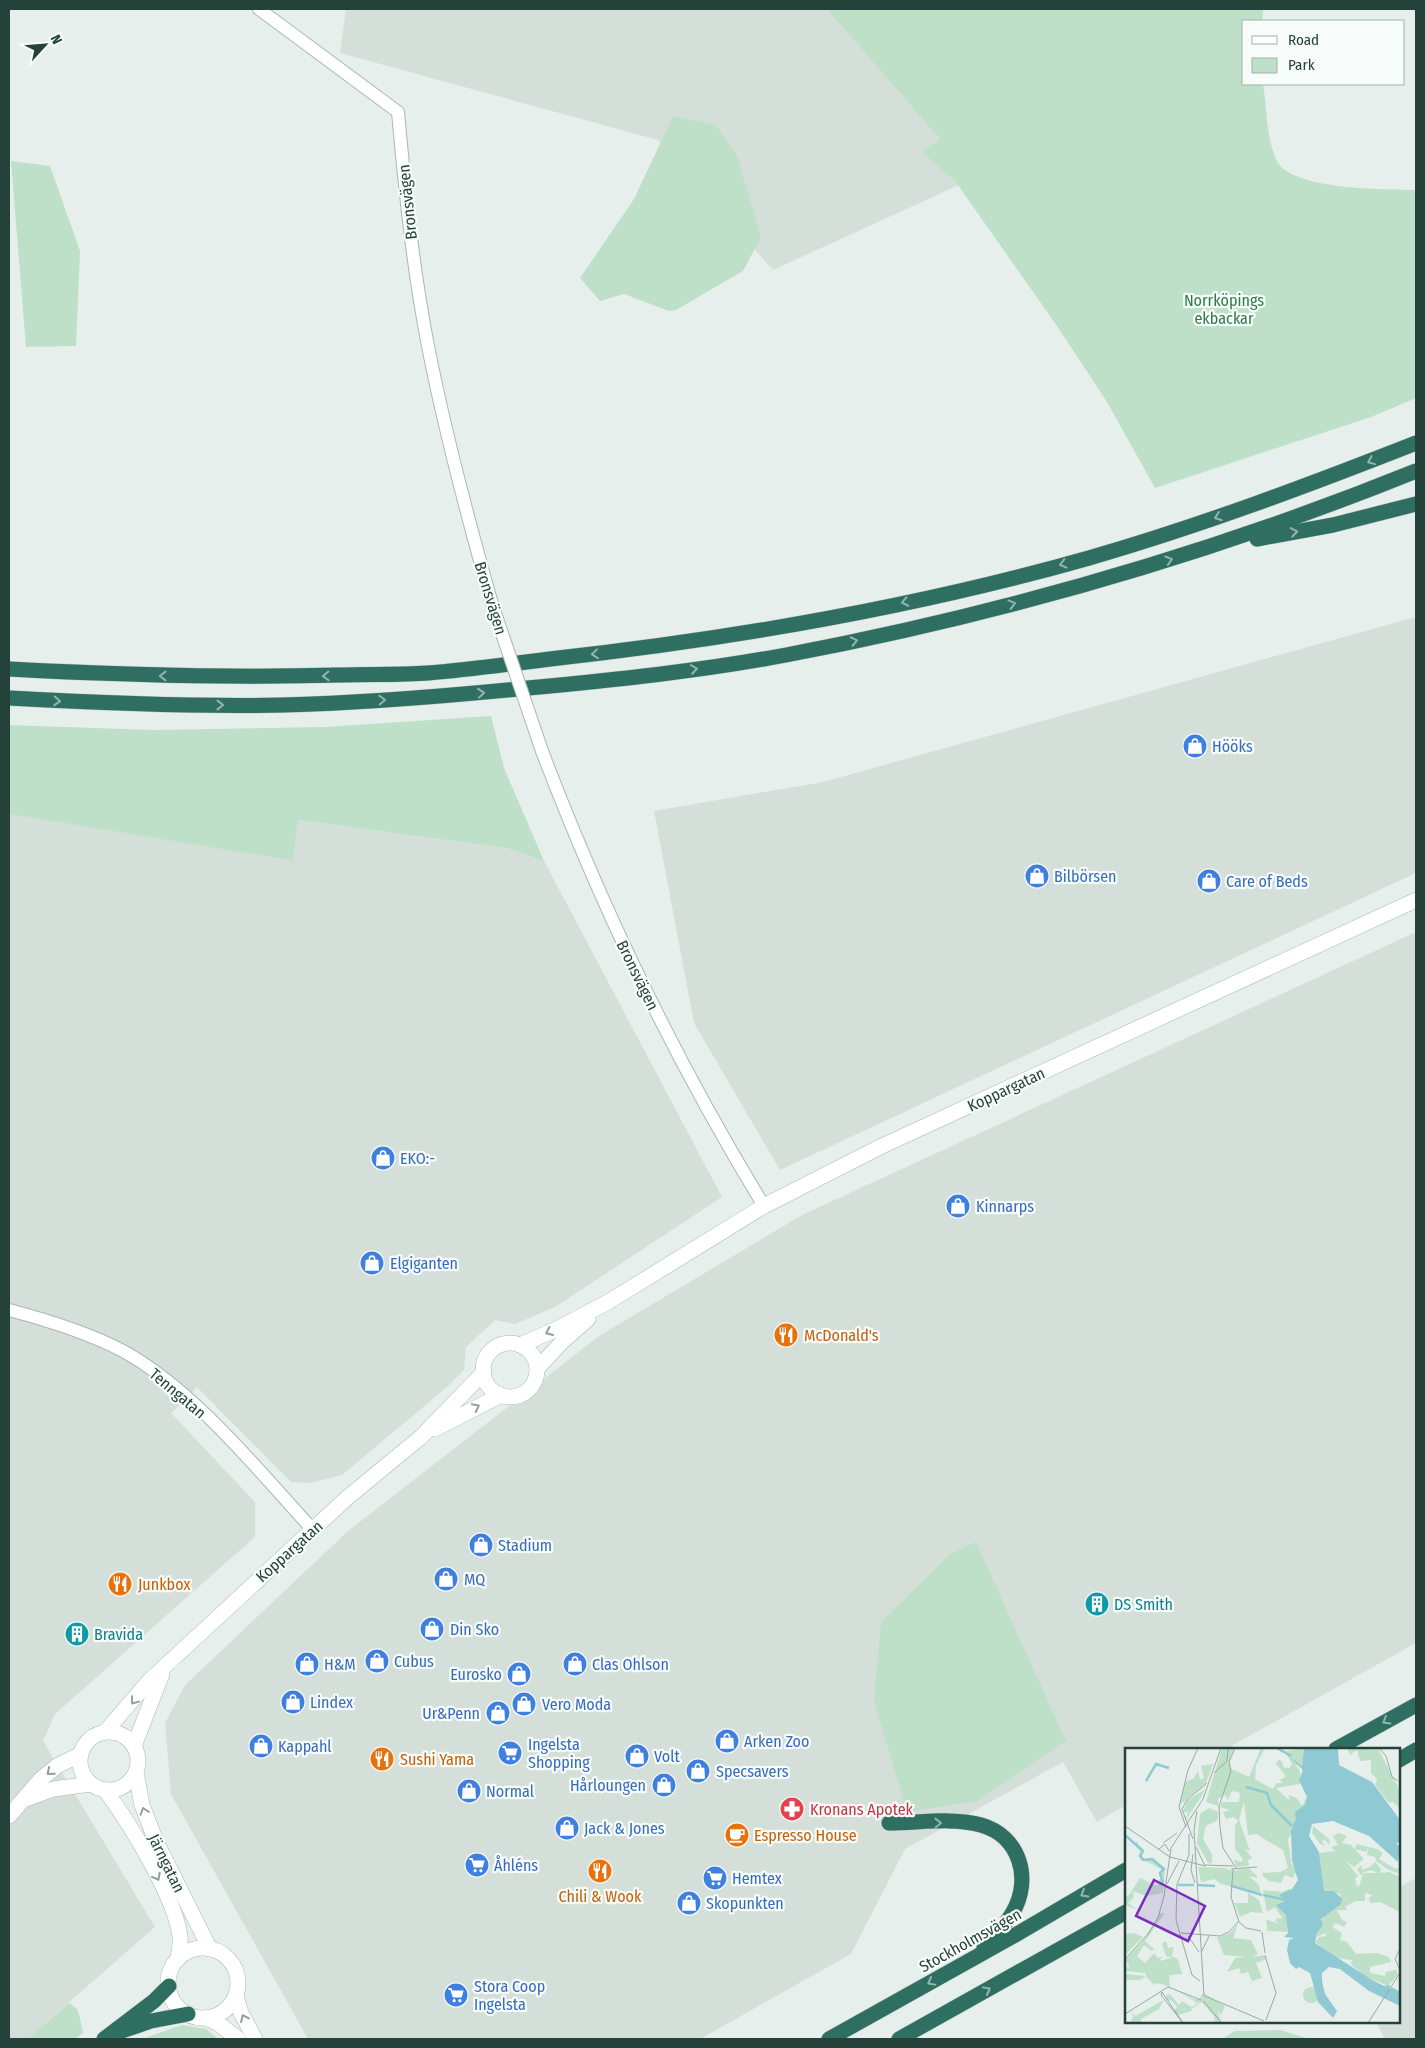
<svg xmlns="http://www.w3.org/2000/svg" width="1425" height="2048" viewBox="0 0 1425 2048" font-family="'Fira Sans Condensed',sans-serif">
<rect width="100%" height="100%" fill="#e6efeb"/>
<g fill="#d4dfda">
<polygon points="346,9 931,9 983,174 773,270 658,140 340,53"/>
<polygon points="1416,617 1416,873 780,1170 694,1023 654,811 823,782"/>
<polygon points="9,814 293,861 298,820 506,848 544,861 722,1197 555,1307 515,1324 495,1320 466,1347 464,1370 447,1387 342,1475 310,1483 291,1482 197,1387 171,1413 255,1502 255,1537 55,1714 43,1741 155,1927 27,2039 9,2039"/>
<polygon points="1416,932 1416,1643 1226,1749 1126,1749 1126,1805 1097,1822 1063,1762 905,1849 851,1954 700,2039 308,2039 171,1794 165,1723 185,1685 348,1531 599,1336 802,1215"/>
<polygon points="1416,1878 1416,2039 1385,2039 1376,2022 1399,2022 1399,1887"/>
</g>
<g fill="#bfe0c8">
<path d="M827 9H1263L1262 21H1244V84H1263C1267 108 1266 136 1276 159 1289 191 1386 189 1416 190V398L1371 417 1155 488 1107 402 1057 326 955 181 922 152 940 139Z"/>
<polygon points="673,116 716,125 737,155 761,237 743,271 676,310 669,311 624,294 600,301 580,278 634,199"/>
<polygon points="11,161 50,166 80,251 76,346 26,347"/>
<polygon points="491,716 504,768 544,861 506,848 298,820 293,861 9,814 9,725 152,730 325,727"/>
<polygon points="976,1542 1066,1741 977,1801 907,1812 874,1702 881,1622 950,1554"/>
<polygon points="69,2003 78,2010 83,2033 75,2039 27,2039"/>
<polygon points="182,2025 206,2029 218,2039 142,2039"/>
<polygon points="1280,2030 1309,2039 1222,2039 1235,2031"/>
</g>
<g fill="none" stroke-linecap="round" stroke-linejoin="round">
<defs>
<g id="street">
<path d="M259 9 398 112C405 190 413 269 428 346 445 433 468 519 492 604"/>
<path d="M542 751C602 909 676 1062 764 1206"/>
<path d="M9 1310C47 1320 87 1332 123 1351 194 1390 258 1470 313 1530"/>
</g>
<g id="secondary">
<circle cx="510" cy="1370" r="27"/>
<polyline points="520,1345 557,1329 608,1302 764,1206 882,1146 1416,900"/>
<polyline points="537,1369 562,1342 588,1319"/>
<polyline points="435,1429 501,1395"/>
<polyline points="105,1732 149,1681 191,1642 348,1497 421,1437 484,1372"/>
<circle cx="109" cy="1761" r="29"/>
<polyline points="134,1746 162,1674"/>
<polyline points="136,1773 142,1805 156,1841 210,1949"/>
<path d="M105 1790C129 1822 175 1897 180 1936 181 1943 179 1952 178 1959"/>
<polyline points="26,1799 53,1789 91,1784"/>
<polyline points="9,1816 41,1779 57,1766 81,1754"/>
<circle cx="203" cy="1983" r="35"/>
<polyline points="236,1996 241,2013 255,2039"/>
<polyline points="206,2018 219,2024 238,2039"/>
</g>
<g id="highway">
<polyline points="1257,539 1333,525 1416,504"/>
<path d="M9 669C120 675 230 678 341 675 370 674 399 675 428 673 468 670 509 664 550 659 731 639 913 608 1089 558 1200 526 1309 485 1416 443"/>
<path d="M9 698C100 703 191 707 283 705 365 703 447 696 528 688 614 680 701 671 786 655 1002 614 1213 553 1416 471"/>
<polyline points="1336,1749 1416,1705"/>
<polyline points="1399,1760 1416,1750"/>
<path d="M889 1823C918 1823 953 1817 981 1825 1020 1836 1032 1879 1013 1912 1006 1925 994 1936 984 1947"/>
<polyline points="122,2031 151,2021 188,2014"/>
<polyline points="104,2039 154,2001 169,1986"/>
<polyline points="829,2039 1017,1934 1126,1870"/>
<polyline points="899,2039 1126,1912"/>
</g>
</defs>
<use href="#street" stroke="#a8b8b2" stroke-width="14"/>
<use href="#secondary" stroke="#a4bbb3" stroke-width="16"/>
<use href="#highway" stroke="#c2cac8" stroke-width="16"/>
<use href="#street" stroke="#fff" stroke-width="12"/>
<use href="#secondary" stroke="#fff" stroke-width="15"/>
<use href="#highway" stroke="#2f6f62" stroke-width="15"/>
<defs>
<polyline id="street-bridge" points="492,604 542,751"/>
</defs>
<use href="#street-bridge" stroke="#a8b8b2" stroke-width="14" stroke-linecap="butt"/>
<use href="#street-bridge" stroke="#fff" stroke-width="12"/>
</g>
<defs><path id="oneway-chevron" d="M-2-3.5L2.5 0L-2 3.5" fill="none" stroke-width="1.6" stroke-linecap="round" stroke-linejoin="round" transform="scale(1.25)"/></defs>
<g stroke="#93b5ae">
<use href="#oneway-chevron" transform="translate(1371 461) rotate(158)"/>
<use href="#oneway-chevron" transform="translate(1218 517) rotate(160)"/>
<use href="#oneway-chevron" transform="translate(1294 532) rotate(-10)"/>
<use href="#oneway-chevron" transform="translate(1169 560) rotate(-17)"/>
<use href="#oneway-chevron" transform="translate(1063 564) rotate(166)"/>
<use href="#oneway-chevron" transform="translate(905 602) rotate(168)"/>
<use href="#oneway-chevron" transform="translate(1012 604) rotate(-15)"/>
<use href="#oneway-chevron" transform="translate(854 641) rotate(-12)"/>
<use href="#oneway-chevron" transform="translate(595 654) rotate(174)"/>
<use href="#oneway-chevron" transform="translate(694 669) rotate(-9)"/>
<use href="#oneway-chevron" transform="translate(163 676) rotate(-180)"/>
<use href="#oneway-chevron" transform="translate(326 676) rotate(178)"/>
<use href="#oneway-chevron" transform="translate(481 693) rotate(-6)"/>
<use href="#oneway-chevron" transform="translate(382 700) rotate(-3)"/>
<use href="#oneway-chevron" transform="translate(57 701) rotate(3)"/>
<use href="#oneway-chevron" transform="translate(220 705)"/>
<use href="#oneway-chevron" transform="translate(1386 1721) rotate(150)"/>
<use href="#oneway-chevron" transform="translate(938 1823) rotate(-1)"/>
<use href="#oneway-chevron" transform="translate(1084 1894) rotate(149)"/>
<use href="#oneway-chevron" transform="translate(931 1982) rotate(151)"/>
<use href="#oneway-chevron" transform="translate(987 1990) rotate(-29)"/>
</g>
<g stroke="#92a09c">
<use href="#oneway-chevron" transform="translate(549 1332) rotate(155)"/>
<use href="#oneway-chevron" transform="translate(476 1407) rotate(-27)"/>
<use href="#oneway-chevron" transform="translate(134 1701) rotate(127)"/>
<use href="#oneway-chevron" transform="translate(50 1772) rotate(140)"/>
<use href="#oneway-chevron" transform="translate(144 1811) rotate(-108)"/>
<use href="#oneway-chevron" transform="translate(157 1877) rotate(62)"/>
<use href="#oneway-chevron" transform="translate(244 2018) rotate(-115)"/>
</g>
<defs>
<symbol id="shop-disc" viewBox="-11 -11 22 22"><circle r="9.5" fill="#3f7fe0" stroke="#f7fbf9"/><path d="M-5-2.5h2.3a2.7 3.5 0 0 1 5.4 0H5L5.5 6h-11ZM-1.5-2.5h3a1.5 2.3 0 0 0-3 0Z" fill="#fff"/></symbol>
<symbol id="restaurant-disc" viewBox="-11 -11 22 22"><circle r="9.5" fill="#e8710a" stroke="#f7fbf9"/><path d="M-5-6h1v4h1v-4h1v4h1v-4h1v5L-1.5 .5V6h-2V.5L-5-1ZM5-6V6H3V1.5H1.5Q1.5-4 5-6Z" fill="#fff"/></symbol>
<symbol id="building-disc" viewBox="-11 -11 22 22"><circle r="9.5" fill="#0f9aa8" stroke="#f7fbf9"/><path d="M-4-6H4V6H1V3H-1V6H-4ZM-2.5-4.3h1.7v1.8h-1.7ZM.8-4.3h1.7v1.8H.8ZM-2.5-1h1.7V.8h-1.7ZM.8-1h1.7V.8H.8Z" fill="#fff"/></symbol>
<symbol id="supermarket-disc" viewBox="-11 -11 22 22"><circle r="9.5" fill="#3f7fe0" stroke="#f7fbf9"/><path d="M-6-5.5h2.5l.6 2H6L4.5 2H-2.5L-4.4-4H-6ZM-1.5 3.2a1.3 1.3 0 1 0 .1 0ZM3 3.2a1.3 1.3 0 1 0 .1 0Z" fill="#fff"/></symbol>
<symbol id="pharmacy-disc" viewBox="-11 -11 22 22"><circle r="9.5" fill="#e0444e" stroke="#f7fbf9"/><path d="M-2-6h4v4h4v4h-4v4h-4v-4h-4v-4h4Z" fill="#fff"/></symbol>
<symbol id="cafe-disc" viewBox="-11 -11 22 22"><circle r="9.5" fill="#e8710a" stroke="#f7fbf9"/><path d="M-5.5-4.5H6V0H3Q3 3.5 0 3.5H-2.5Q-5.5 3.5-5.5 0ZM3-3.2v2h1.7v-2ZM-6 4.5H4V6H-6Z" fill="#fff"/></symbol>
</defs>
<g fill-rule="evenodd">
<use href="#shop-disc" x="1181" y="732" width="28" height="28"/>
<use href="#shop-disc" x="1023" y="862" width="28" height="28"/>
<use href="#shop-disc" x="1195" y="867" width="28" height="28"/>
<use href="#shop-disc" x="369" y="1144" width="28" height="28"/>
<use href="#shop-disc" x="944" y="1192" width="28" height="28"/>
<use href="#shop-disc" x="358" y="1249" width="28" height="28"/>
<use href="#restaurant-disc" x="772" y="1321" width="28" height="28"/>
<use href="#shop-disc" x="467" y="1531" width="28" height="28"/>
<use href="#shop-disc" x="432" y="1565" width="28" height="28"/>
<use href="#restaurant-disc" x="106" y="1570" width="28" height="28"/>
<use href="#building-disc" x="1083" y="1590" width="28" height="28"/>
<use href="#shop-disc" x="418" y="1615" width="28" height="28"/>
<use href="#building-disc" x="63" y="1620" width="28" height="28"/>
<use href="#shop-disc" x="363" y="1647" width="28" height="28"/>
<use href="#shop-disc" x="293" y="1650" width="28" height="28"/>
<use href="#shop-disc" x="561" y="1650" width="28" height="28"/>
<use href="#shop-disc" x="505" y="1660" width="28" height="28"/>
<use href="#shop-disc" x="279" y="1688" width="28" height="28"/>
<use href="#shop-disc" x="510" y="1690" width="28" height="28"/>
<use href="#shop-disc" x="484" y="1699" width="28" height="28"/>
<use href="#shop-disc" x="713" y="1727" width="28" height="28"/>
<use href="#shop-disc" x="247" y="1732" width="28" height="28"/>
<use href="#supermarket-disc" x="496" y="1739" width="28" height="28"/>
<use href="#shop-disc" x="623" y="1742" width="28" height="28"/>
<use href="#restaurant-disc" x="368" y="1745" width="28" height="28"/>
<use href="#shop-disc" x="684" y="1757" width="28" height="28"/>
<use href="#shop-disc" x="650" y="1771" width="28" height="28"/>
<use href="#shop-disc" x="455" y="1777" width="28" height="28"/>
<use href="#pharmacy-disc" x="778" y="1795" width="28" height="28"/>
<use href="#shop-disc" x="553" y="1814" width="28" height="28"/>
<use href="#cafe-disc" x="723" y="1821" width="28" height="28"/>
<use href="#supermarket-disc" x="463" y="1851" width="28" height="28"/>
<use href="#restaurant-disc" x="586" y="1857" width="28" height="28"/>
<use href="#supermarket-disc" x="701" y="1864" width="28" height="28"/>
<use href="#shop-disc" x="675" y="1889" width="28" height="28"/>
<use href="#supermarket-disc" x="442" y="1981" width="28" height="28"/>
</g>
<g text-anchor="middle" stroke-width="4.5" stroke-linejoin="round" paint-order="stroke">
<g font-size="16" fill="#24423a" stroke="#f7fbf9">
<text transform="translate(407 202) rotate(-96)" y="6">Bronsvägen</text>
<text transform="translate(491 598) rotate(73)" y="6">Bronsvägen</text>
<text transform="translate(638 975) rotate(64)" y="6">Bronsvägen</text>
<text transform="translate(1006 1089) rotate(-25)" y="6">Koppargatan</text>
<text transform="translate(178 1393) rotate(40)" y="6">Tenngatan</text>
<text transform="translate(289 1551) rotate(-42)" y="6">Koppargatan</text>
<text transform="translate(167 1863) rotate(64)" y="6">Järngatan</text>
<text transform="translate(970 1940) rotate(-29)" y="6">Stockholmsvägen</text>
</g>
<g font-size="16" fill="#2d7a4b" stroke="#f7fbf9">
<text x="1224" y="306">Norrköpings<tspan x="1224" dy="18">ekbackar</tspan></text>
</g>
<g font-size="16" fill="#366cbe" stroke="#f7fbf9" text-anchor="start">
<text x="1212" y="752">Hööks</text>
<text x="1054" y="882">Bilbörsen</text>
<text x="1226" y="887">Care of Beds</text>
<text x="400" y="1164">EKO:-</text>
<text x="976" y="1212">Kinnarps</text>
<text x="390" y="1269">Elgiganten</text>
<text x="498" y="1551">Stadium</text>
<text x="464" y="1585">MQ</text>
<text x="450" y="1635">Din Sko</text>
<text x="394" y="1667">Cubus</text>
<text x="324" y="1670">H&amp;M</text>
<text x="592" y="1670">Clas Ohlson</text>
<text x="502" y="1680" text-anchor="end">Eurosko</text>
<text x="310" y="1708">Lindex</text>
<text x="542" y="1710">Vero Moda</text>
<text x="480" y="1719" text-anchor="end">Ur&amp;Penn</text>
<text x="744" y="1747">Arken Zoo</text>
<text x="528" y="1750">Ingelsta<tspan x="528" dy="18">Shopping</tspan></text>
<text x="278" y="1752">Kappahl</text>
<text x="654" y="1762">Volt</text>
<text x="716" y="1777">Specsavers</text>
<text x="646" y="1791" text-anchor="end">Hårloungen</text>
<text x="486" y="1797">Normal</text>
<text x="584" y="1834">Jack &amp; Jones</text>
<text x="494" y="1871">Åhléns</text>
<text x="732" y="1884">Hemtex</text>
<text x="706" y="1909">Skopunkten</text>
<text x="474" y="1992">Stora Coop<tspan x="474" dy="18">Ingelsta</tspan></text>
</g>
<g font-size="16" fill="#c56008" stroke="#f7fbf9" text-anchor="start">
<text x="804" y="1341">McDonald's</text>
<text x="138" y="1590">Junkbox</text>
<text x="400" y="1765">Sushi Yama</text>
<text x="754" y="1841">Espresso House</text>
<text x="600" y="1902" text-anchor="middle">Chili &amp; Wook</text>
</g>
<g font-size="16" fill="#0d838f" stroke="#f7fbf9" text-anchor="start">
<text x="1114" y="1610">DS Smith</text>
<text x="94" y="1640">Bravida</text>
</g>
<g font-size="16" fill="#be3a42" stroke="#f7fbf9" text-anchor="start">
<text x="810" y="1815">Kronans Apotek</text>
</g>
</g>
<g transform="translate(1125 1748)">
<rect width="275" height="275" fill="#e6efeb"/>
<path d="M97 0H109L104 13 106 21 124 29 136 0H140L131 17 130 31 148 41 152 35H158L155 32 161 28 151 16 154 11 150 7 158 15V19L164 20 167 16 161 5 151 0 161 3 179 0 177 18 171 17 175 23V36L151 40 163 51H165L163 47 172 50 177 58 181 50 183 53 163 92 167 117 174 123 173 130 170 125 168 130 160 127 156 135 144 133 138 128 137 125 155 124 163 120 158 102 131 86 123 87 119 54 114 72 125 103 120 101 127 110 123 112 124 118 111 119 109 111 116 114 118 111 110 101V78L113 73 109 69 101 71 98 64 105 62 95 59 97 54H114L115 45 107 43 103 52 100 47 93 51V58L81 54ZM222 0H253L275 43V61L268 54 264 55 250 37 252 31 246 25V12L235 13 232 2 225 7ZM88 16 81 35 55 57 60 34 69 30 73 23 75 31 79 30 76 18ZM80 41 76 49 60 73 63 64H58L62 53ZM84 60 93 64V72L81 78 78 91 87 106V116L83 115 72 95 75 66ZM188 78 204 91 205 98 200 92 197 93 200 98 195 96 187 85ZM214 85 222 88 217 95 226 97 239 111 229 119 221 113 233 128 230 131 232 138 234 139 238 125H253L246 122 237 125 236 128 232 121 237 117V122L245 119 250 114 256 121 255 125 264 124 275 129V164L255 154 245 155 244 150 247 147 240 145V153H230L220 159 222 162H212L217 172 222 174 219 179 211 175 207 179 217 185 215 192 222 194 231 206 251 205 264 209 266 214 245 219V225L260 228 261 224 271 222 269 216 273 227 263 238 239 228 226 216 227 212 211 210 190 194 194 189 202 188 200 185 191 189 198 169 217 150 215 146 199 144 194 105 210 103 206 99 213 97 208 88ZM12 93 19 112 28 110 40 121 38 145 21 148 8 143 9 149 3 155 13 162 0 157V148L4 147 15 130 32 138 38 122 15 110V103L10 97ZM231 96 252 101 258 105 254 111 271 121 275 120V126L264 122 251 113 250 109 242 107 243 100 241 104 230 101ZM73 119 100 120 108 123 124 120 132 128V130L124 128 134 137 136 146 96 136 89 131 76 134ZM164 141 167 142 162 184 143 183V187L141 171 151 175 156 174H150L152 170 158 171 150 159 142 164 138 142 157 144ZM123 145 134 152 138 165 126 164 115 169 109 155H123ZM35 165H40L20 193 29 201 27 203 19 197 12 208 20 215 29 205 33 210 38 208 34 213 47 210 41 208 37 196 41 193 43 200 49 199 47 208 53 211 57 226 44 227 45 239 33 235 29 237 21 228 15 232H1L0 226 21 228V225L0 223V220L5 219 0 212 17 194ZM113 176 108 190 126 192 133 206 127 209 139 207 141 211 131 215 137 230 127 233 123 224 116 226 114 220 102 224 110 210 121 209 99 207 92 190 105 185ZM9 185 18 189 0 207V186ZM178 247a8 8 0 1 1 16 0a8 8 0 1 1-16 0ZM48 240 69 251 75 250 78 245 100 258 96 267 92 262 96 275H90L89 268 77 254 74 256ZM42 246 46 247 54 257 57 253 66 259 71 257 69 254 73 257 66 261 67 263 53 267 59 275 49 263 52 259 47 253 41 252ZM39 252 34 261 16 271 17 275H5L8 269 6 263 10 268Z" fill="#bfe0c8"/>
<path d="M179 0H213L214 17 247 34 275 72V94L271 95 275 99 273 114 244 88 208 73 187 76 184 88 194 104 199 143H208L217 150 216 156 196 171 198 177 192 185 190 195 247 232 259 238 265 237 264 242 267 239 275 244V258L244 243 215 221 204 219 197 225V233L200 246 212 263 208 270 193 254 185 225 174 219 171 221 165 215 162 202 164 192 169 190 159 189 163 185 161 167 151 157 161 153 154 147 167 141 173 132 167 112 166 83 171 71 170 64 180 57 182 49 174 32 178 22 165 9 177 18Z" fill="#8ec9d4"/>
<path fill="none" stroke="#8ec9d4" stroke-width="2.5" d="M152 0 166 8M21 33 31 16 44 20M121 39 142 45 146 57 167 78M0 87 18 103 15 108 18 112 27 111 39 121 35 125 38 135M53 137H69M73 137 90 138M107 138 137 147M138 147 161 152"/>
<path fill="none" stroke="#98aaa4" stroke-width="1" d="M254 0 261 8 267 29 273 33M89 25 102 13 103 0M72 63 69 82 79 248M0 78 45 109 80 118M61 79 54 59 63 22 73 0M95 79 94 58 106 23 104 14 110 0M95 79 98 100 111 120M64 86V107L52 136 51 172 67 227 75 233M68 91 57 61 62 52 82 35M38 95 52 85M71 99 80 118M33 102 40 96 44 103M68 106 66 122 70 135M80 117 108 118M106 121 132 119M108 121 106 149 114 174 121 180 136 183M42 136 54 113M137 184 140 205M56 185 95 188M63 188 74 204M95 188 104 184 114 173M275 201 270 211 275 222M77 203 84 188M140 207 151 245 141 272M0 211 23 186 33 170 39 148 46 100 78 51 96 0M80 248 139 273M78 253 97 275M0 266 43 239 76 252M58 275 36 247 37 244 58 275M243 275 275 225"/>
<path fill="#7b2cbf" fill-opacity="0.15" stroke="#7b2cbf" stroke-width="2.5" d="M29 132 80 158 63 193 11 168Z"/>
<rect width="275" height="275" fill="none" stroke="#24423a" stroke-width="2.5"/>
</g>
<rect width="1425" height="2048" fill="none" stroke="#24423a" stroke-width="20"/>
<rect x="1242" y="20" width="162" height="65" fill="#f7fbf9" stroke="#a3b1ad"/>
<rect x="1252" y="36" width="25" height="8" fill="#ffffff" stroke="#a3b1ad"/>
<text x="1288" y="45" font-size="15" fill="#24423a">Road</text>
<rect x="1252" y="58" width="25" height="15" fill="#bfe0c8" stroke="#a3b1ad"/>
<text x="1288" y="70" font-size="15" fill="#24423a">Park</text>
<g transform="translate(45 45) rotate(64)" stroke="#f7fbf9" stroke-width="4" paint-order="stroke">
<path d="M0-4L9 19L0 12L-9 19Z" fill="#24423a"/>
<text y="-8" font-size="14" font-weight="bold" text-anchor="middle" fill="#24423a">N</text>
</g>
</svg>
